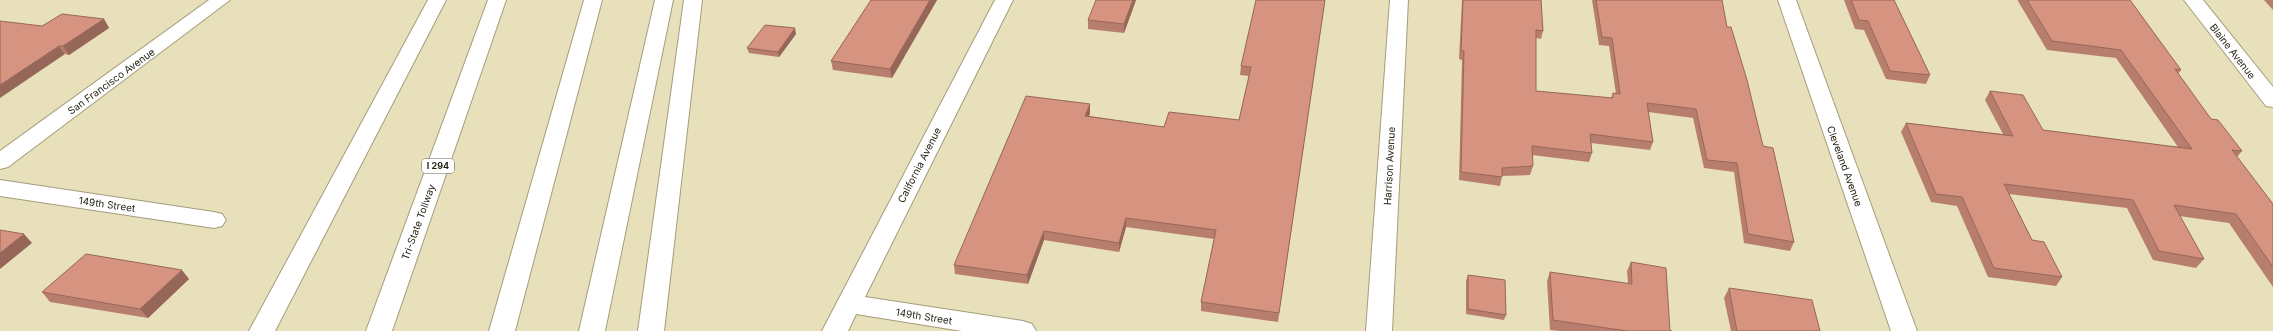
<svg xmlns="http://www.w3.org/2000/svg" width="2273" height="331" viewBox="0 0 2273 331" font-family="Inter,sans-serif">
<rect width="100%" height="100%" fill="#e8dfbb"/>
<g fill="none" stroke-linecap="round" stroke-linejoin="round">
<defs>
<g id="minor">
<polygon points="209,0 230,0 8,167 0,169 0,151"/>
<polygon points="995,0 1013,0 865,297 1023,321 1032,324 1036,331 962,331 856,314 848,331 822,331"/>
<polygon points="1390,0 1408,0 1392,331 1366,331"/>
<polygon points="1778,0 1796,0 1917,331 1891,331"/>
<polygon points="2184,0 2203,0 2273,87 2273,107 2266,106"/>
<polygon points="0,180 214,212 222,214 226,220 222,226 214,228 0,196"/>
</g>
<g id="highway">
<polygon points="428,0 446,0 275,331 249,331"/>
<polygon points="488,0 506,0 392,331 366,331"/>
<polygon points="584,0 602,0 515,331 489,331"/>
<polygon points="655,0 673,0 605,331 579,331"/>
<polygon points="684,0 702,0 664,331 638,331"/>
</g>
</defs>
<use href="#minor" stroke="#a59c7b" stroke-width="2"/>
<use href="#highway" stroke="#a59c7b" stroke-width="2"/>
<use href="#minor" fill="#fff" fill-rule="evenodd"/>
<use href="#highway" fill="#fff" fill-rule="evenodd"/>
</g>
<g fill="#b87e6d">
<polygon points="871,0 937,0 892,78 833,70 831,61"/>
<polygon points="1136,0 1124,33 1088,29 1088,20"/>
<polygon points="1325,0 1278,322 1201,311 1201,302 1214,239 1126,227 1119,252 1044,240 1028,284 955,274 954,265 1090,104 1090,113 1089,116 1164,127 1239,120 1249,76 1240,75 1241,66"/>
<polygon points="1462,0 1541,0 1543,31 1541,39 1536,38 1536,91 1611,98 1613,93 1616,94 1609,46 1599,45 1592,0 1722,0 1727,27 1763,146 1794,242 1790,251 1744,243 1734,172 1704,168 1693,118 1648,112 1653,142 1650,150 1591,143 1592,153 1589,162 1532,155 1533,166 1530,175 1502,176 1500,186 1459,180 1462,60 1459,59"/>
<polygon points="1844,0 1894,0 1930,75 1926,84 1886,79 1864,30 1855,29"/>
<polygon points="2018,0 2130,0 2181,70 2178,74 2211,119 2242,151 2237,157 2273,204 2273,287 2229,223 2179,216 2204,259 2196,268 2153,260 2127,208 2009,194 2032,240 2062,277 2056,286 1988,277 1957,206 1931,202 1901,132 1906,123 2003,134 1985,100 1990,91 2043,130 2178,147 2116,58 2047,50 2018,1"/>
<polygon points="2264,0 2273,0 2273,10"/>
<polygon points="104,19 109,28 69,55 65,54 42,26"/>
<polygon points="796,34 779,57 749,53 747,48"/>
<polygon points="1631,262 1670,331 1672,331 1560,331 1550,330 1547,281 1550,272 1628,284 1627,271"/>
<polygon points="1468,275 1506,315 1504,320 1466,314 1466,281"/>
<polygon points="189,279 148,318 50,302 42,292"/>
<polygon points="1729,288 1820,331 1731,331 1724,298"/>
</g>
<g fill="#966759">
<polygon points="930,0 937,0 892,78 890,69"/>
<polygon points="1133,0 1136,0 1124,33 1124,24"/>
<polygon points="104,19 109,28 69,55 63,46"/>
<polygon points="795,28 796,34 779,57 778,52"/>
<polygon points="59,46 65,54 0,98 0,85"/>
<polygon points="1090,104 1090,113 1086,125 1085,116"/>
<polygon points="1126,218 1126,227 1119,252 1119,243"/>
<polygon points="1044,231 1044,240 1028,284 1027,275"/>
<polygon points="24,234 32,243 0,269 0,253"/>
<polygon points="182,270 189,279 148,318 140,309"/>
</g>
<g fill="#d6937f" stroke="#966759">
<polygon points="871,0 930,0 890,69 831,61"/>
<polygon points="1096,0 1133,0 1124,24 1088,20"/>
<polygon points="1256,0 1325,0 1279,313 1201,302 1216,230 1126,218 1119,243 1044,231 1027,275 954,265 1026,96 1090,104 1085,116 1164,127 1169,112 1239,120 1251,67 1241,66"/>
<polygon points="1463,0 1541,0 1543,31 1536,30 1536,91 1613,98 1613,93 1620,94 1612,38 1602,37 1596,0 1722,0 1727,27 1731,27 1747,80 1763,146 1773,148 1794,242 1748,234 1737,163 1707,160 1696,109 1647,103 1653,142 1590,134 1592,153 1532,146 1533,166 1502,168 1502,177 1461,172 1464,51 1461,51"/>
<polygon points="1851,0 1894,0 1930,75 1890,71 1868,21 1859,20"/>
<polygon points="2027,0 2130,0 2181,70 2175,69 2211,119 2218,120 2242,151 2232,150 2273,204 2273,267 2236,214 2174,205 2204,259 2159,251 2133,200 2004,184 2032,240 2044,242 2062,277 1994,268 1962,197 1936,194 1906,123 2013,136 1990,91 2023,95 2043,130 2192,149 2121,50 2052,41"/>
<polygon points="62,14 104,19 63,46 59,46 0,85 0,21 42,26"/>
<polygon points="765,25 795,28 778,52 747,48"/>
<polygon points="0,230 24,234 0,253"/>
<polygon points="86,254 182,270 140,309 42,292"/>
<polygon points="1631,262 1666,268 1670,331 1672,331 1627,331 1553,320 1550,272 1632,284"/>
<polygon points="1468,275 1505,280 1506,315 1468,309"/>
<polygon points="1729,288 1812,300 1820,331 1737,331"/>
</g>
<g text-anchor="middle" stroke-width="3" stroke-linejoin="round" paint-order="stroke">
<rect fill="#fff" stroke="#646258" stroke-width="1" x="422" y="159" width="32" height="14" rx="3"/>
<g font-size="9" font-weight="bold" fill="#211e11">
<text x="438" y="169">I 294</text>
</g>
<g font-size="10" fill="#211e11" stroke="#fff">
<text transform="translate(2233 51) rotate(52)" y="4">Blaine Avenue</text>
<text transform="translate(111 81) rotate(-36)" y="4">San Francisco Avenue</text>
<text transform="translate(919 165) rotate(-63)" y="4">California Avenue</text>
<text transform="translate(1389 166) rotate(-87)" y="4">Harrison Avenue</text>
<text transform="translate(1845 166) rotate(70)" y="4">Cleveland Avenue</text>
<text transform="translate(107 204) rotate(8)" y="4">149th Street</text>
<text transform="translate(418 222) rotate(-70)" y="4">Tri-State Tollway</text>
<text transform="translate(924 316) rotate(9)" y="4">149th Street</text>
</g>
</g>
</svg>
